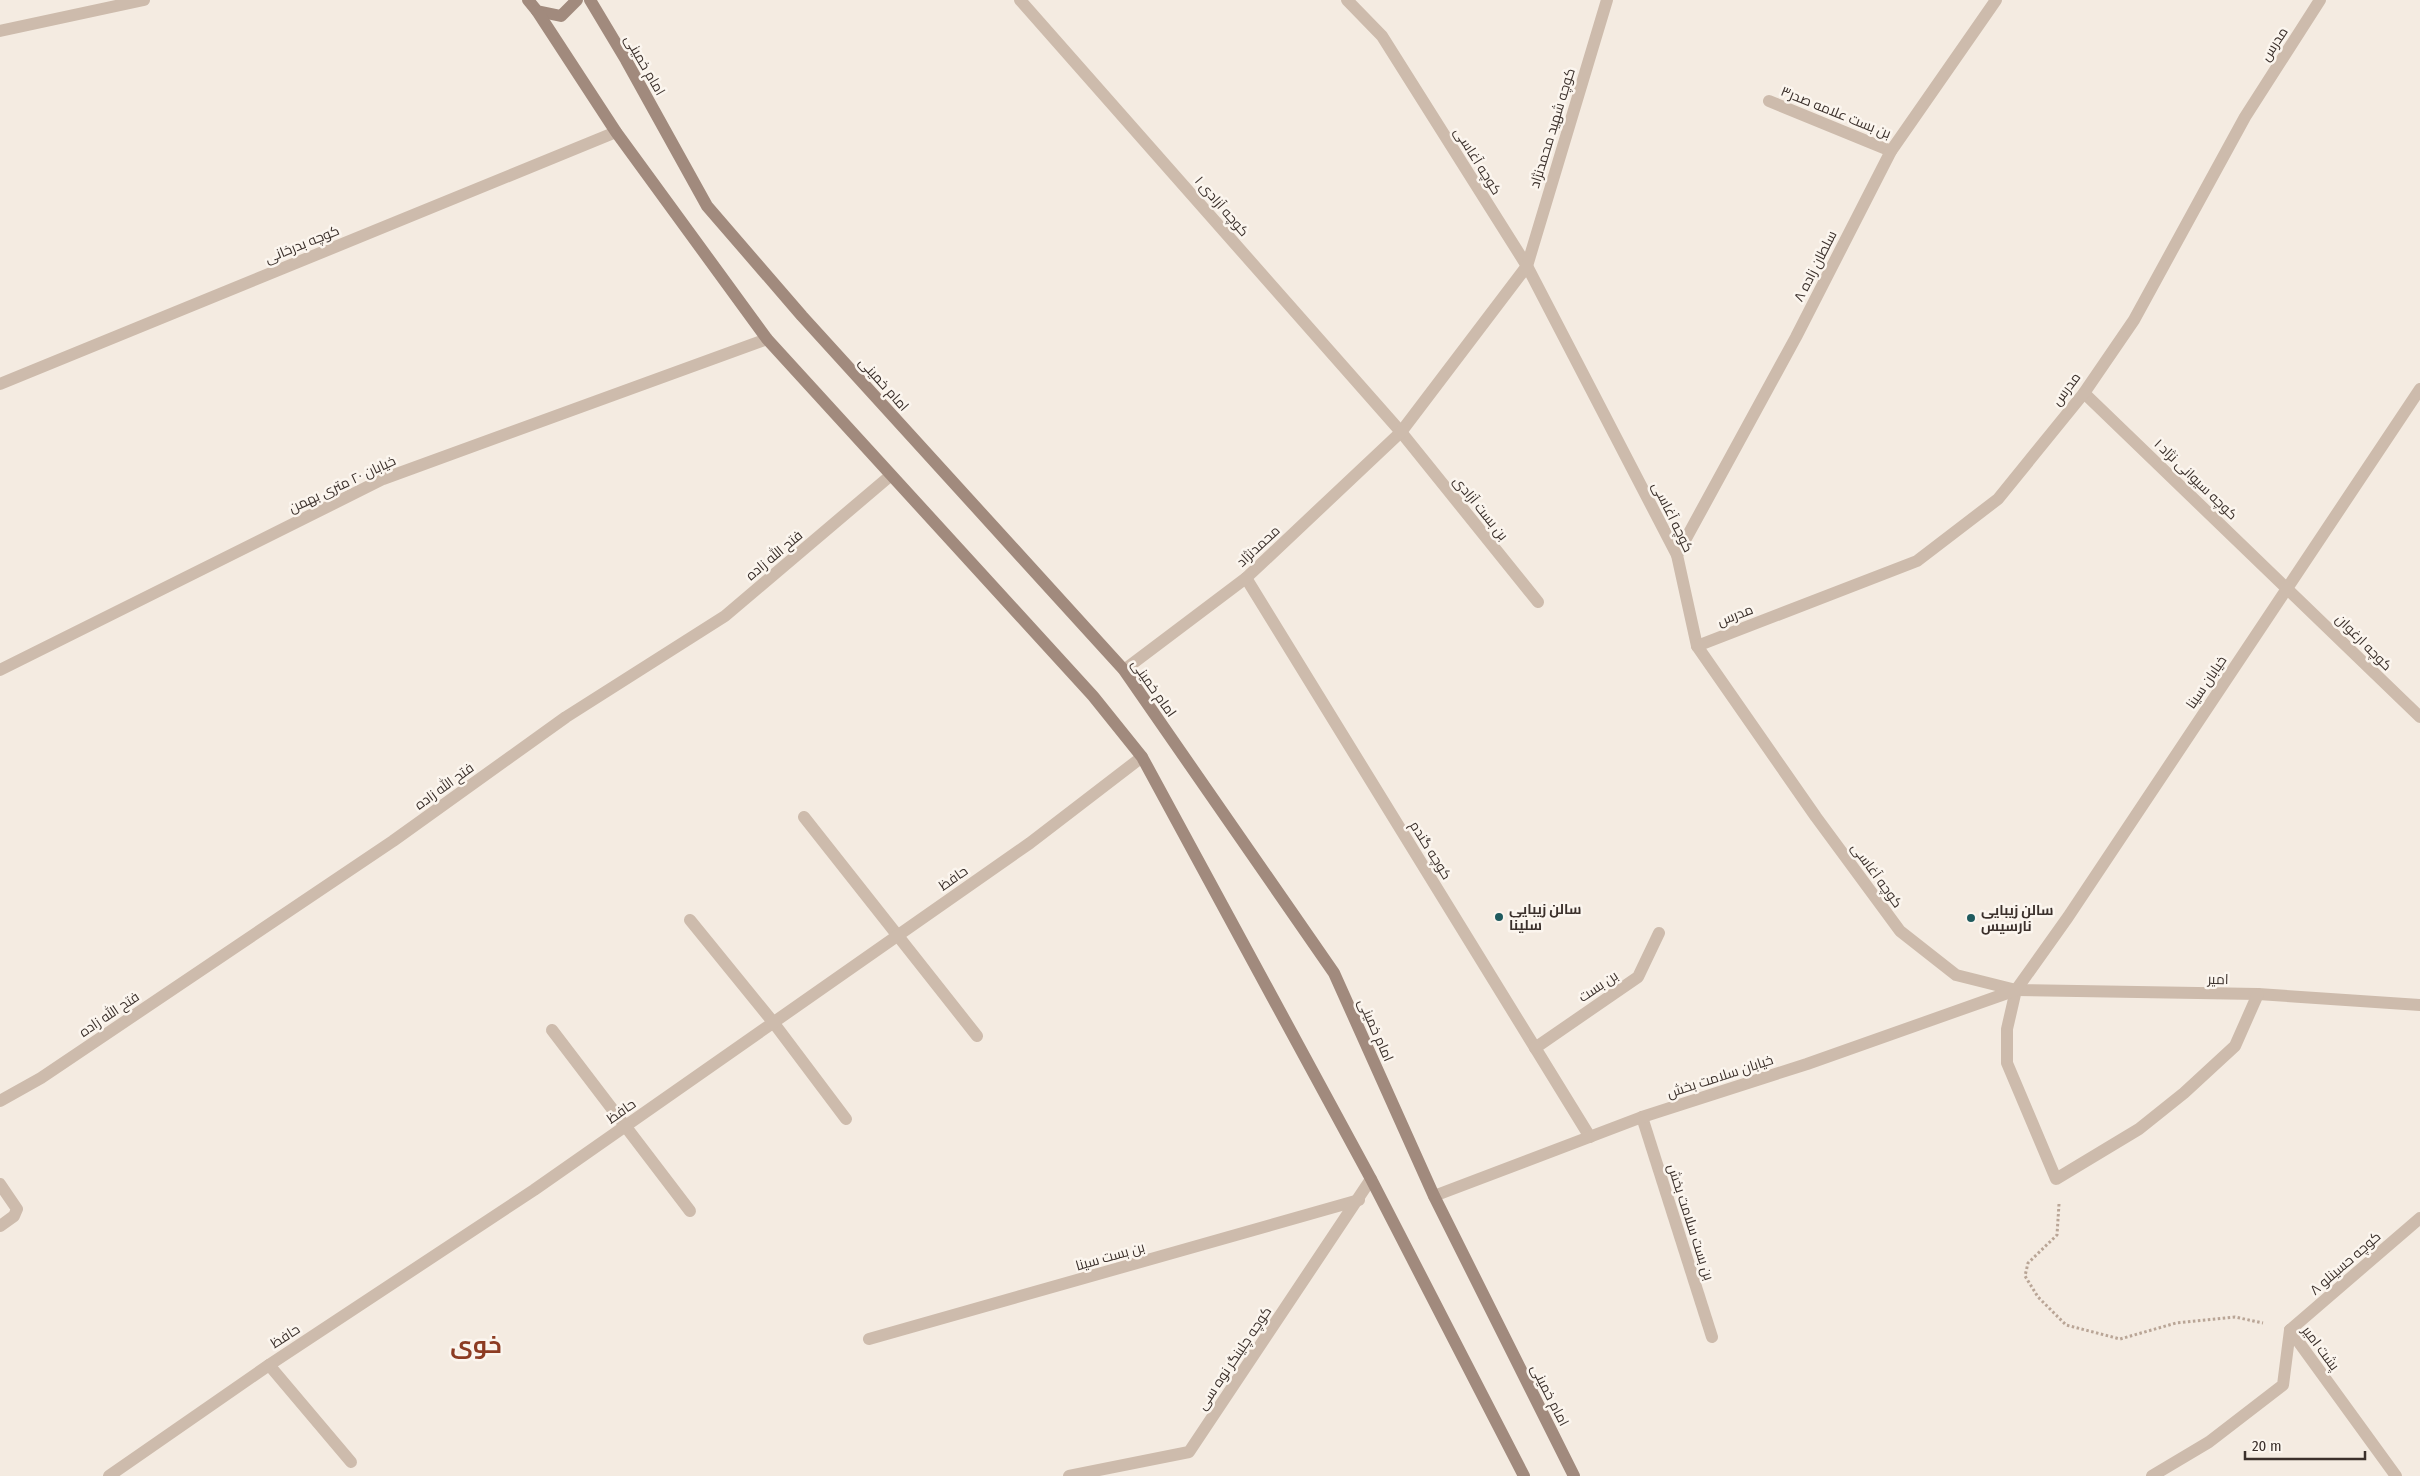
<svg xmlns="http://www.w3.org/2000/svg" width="2420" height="1476" viewBox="0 0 2420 1476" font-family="'Fira Sans Condensed',Cairo,sans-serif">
<rect width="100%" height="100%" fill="#f4ebe1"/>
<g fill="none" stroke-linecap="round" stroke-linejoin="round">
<polyline stroke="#b9a596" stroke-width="3" stroke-dasharray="2.5 2.5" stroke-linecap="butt" points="2059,1204 2057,1235 2028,1263 2025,1276 2038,1297 2066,1325 2120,1339 2176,1323 2235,1317 2263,1323"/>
<g stroke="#cdbbac" stroke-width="12">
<polyline points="1020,0 1401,432 1538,602"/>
<polyline points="1347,0 1382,36 1527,266 1677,555 1697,646 1816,817 1900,931 1956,975 2016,990 2258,994 2420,1005"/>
<polyline points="0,31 144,0"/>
<polyline points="1769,101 1891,151"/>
<polyline points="0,384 616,132"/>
<polyline points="2084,393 2420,717"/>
<polyline points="1677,555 1796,337 1891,151 1996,0"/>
<polyline points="1246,578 1590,1137"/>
<polyline points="1697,646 1917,561 1998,499 2084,393 2134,320 2245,117 2320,0"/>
<polyline points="1124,670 1246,578 1401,432 1527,266 1607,0"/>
<polyline points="804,817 977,1036"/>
<polyline points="690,920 773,1022 846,1119"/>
<polyline points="2016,990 2007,1029 2007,1063 2056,1179 2139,1129 2184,1093 2235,1046 2258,994"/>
<polyline points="552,1030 690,1211"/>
<polyline points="1535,1048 1638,977 1659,933"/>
<polyline points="0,1101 41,1078 393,841 566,717 725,616 890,476"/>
<polyline points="1642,1117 1712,1337"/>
<polyline points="0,1184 17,1209 14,1216 0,1226"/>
<polyline points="2290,1330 2396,1476"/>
<polyline points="2290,1330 2420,1218"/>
<polyline points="869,1339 1359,1200"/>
<polyline points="269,1365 351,1462"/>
<polyline points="109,1476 269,1365 534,1190 1030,843 1142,757"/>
<polyline points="1069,1476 1189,1452 1371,1179"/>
<polyline points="2152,1476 2209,1442 2283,1385 2290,1330"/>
</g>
<g stroke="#cdbbac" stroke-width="12">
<polyline points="0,670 383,479 767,339"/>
<polyline points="1434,1196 1642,1117 1807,1064 2016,990 2068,917 2420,389"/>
</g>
<g stroke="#a18a7d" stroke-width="12">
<polyline points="528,0 537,11 561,16 577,0"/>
<polyline points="590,0 626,60 707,206 802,316 1124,670 1334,973 1434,1196 1574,1476"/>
<polyline points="537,11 616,132 767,339 1093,696 1142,757 1371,1179 1524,1476"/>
</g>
</g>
<g fill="#1f5a5e" stroke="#fbf5ee" stroke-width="2">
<circle cx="1499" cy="917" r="5"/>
<circle cx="1971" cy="918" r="5"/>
</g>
<g text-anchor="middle" stroke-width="5" stroke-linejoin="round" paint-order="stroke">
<g font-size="14" fill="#3b302b" stroke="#fbf5ee">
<text transform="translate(2274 44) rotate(-57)" y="5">مدرس</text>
<text transform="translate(645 65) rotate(60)" y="5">امام خمینی</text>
<text transform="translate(1836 112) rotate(22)" y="5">بن بست علامه صدر۳</text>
<text transform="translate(1552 128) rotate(-73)" y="5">کوچه شهید محمدنژاد</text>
<text transform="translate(1478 161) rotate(58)" y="5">کوچه آغاسی</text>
<text transform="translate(1222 206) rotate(49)" y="5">کوچه آزادی ۱</text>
<text transform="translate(302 244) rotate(-22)" y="5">کوچه بدرخانی</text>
<text transform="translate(1815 266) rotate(-63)" y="5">سلطان زاده ۸</text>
<text transform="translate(884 384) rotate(48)" y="5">امام خمینی</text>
<text transform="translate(2066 389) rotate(-53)" y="5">مدرس</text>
<text transform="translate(2196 479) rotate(44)" y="5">کوچه سیوانی نژاد ۱</text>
<text transform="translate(342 484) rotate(-25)" y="5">خیابان ۲۰ متری بهمن</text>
<text transform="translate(1481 508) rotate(51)" y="5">بن بست آزادی</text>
<text transform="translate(1673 517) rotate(64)" y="5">کوچه آغاسی</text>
<text transform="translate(1258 546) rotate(-43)" y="5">محمدنژاد</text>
<text transform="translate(774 555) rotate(-40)" y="5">فتح الله زاده</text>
<text transform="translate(1735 615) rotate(-21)" y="5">مدرس</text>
<text transform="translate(2364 642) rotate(45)" y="5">کوچه ارغوان</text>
<text transform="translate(2206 682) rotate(-56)" y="5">خیابان سینا</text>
<text transform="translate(1154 688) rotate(55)" y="5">امام خمینی</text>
<text transform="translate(444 786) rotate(-36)" y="5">فتح الله زاده</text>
<text transform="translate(1431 850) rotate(58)" y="5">کوچه گندم</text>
<text transform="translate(1877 875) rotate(54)" y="5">کوچه آغاسی</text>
<text transform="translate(953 878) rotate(-35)" y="5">حافظ</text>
<text transform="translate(2218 979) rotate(1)" y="5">امیر</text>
<text transform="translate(1598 986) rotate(-34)" y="5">بن بست</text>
<text transform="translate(109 1014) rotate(-34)" y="5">فتح الله زاده</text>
<text transform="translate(1376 1030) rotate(66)" y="5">امام خمینی</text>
<text transform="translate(1720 1076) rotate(-18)" y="5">خیابان سلامت بخش</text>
<text transform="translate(621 1111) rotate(-35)" y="5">حافظ</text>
<text transform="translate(1691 1222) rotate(72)" y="5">بن بست سلامت بخش</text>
<text transform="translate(1110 1256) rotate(-16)" y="5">بن بست سینا</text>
<text transform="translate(2345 1263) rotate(-41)" y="5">کوچه حسینلو ۸</text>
<text transform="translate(285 1336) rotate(-33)" y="5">حافظ</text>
<text transform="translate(2321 1348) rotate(53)" y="5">پشت امیر</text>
<text transform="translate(1234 1358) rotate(-56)" y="5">کوچه چلینگر نوه سی</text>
<text transform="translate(1550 1395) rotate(63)" y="5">امام خمینی</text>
</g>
<g font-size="14" font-weight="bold" fill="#3b302b" stroke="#fbf5ee" text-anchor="start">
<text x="1509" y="914">سالن زیبایی<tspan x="1509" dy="16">سلینا</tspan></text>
<text x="1981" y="915">سالن زیبایی<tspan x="1981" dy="16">نارسیس</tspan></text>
</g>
<g font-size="24" font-weight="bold" fill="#8c3b22" stroke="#fbf5ee">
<text x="476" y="1353">خوی</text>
</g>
</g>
<path d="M2245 1451v8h120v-8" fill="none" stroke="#3b302b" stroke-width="2.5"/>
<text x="2252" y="1451" font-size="15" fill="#3b302b" stroke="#fbf5ee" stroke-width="4" paint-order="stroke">20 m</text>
</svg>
